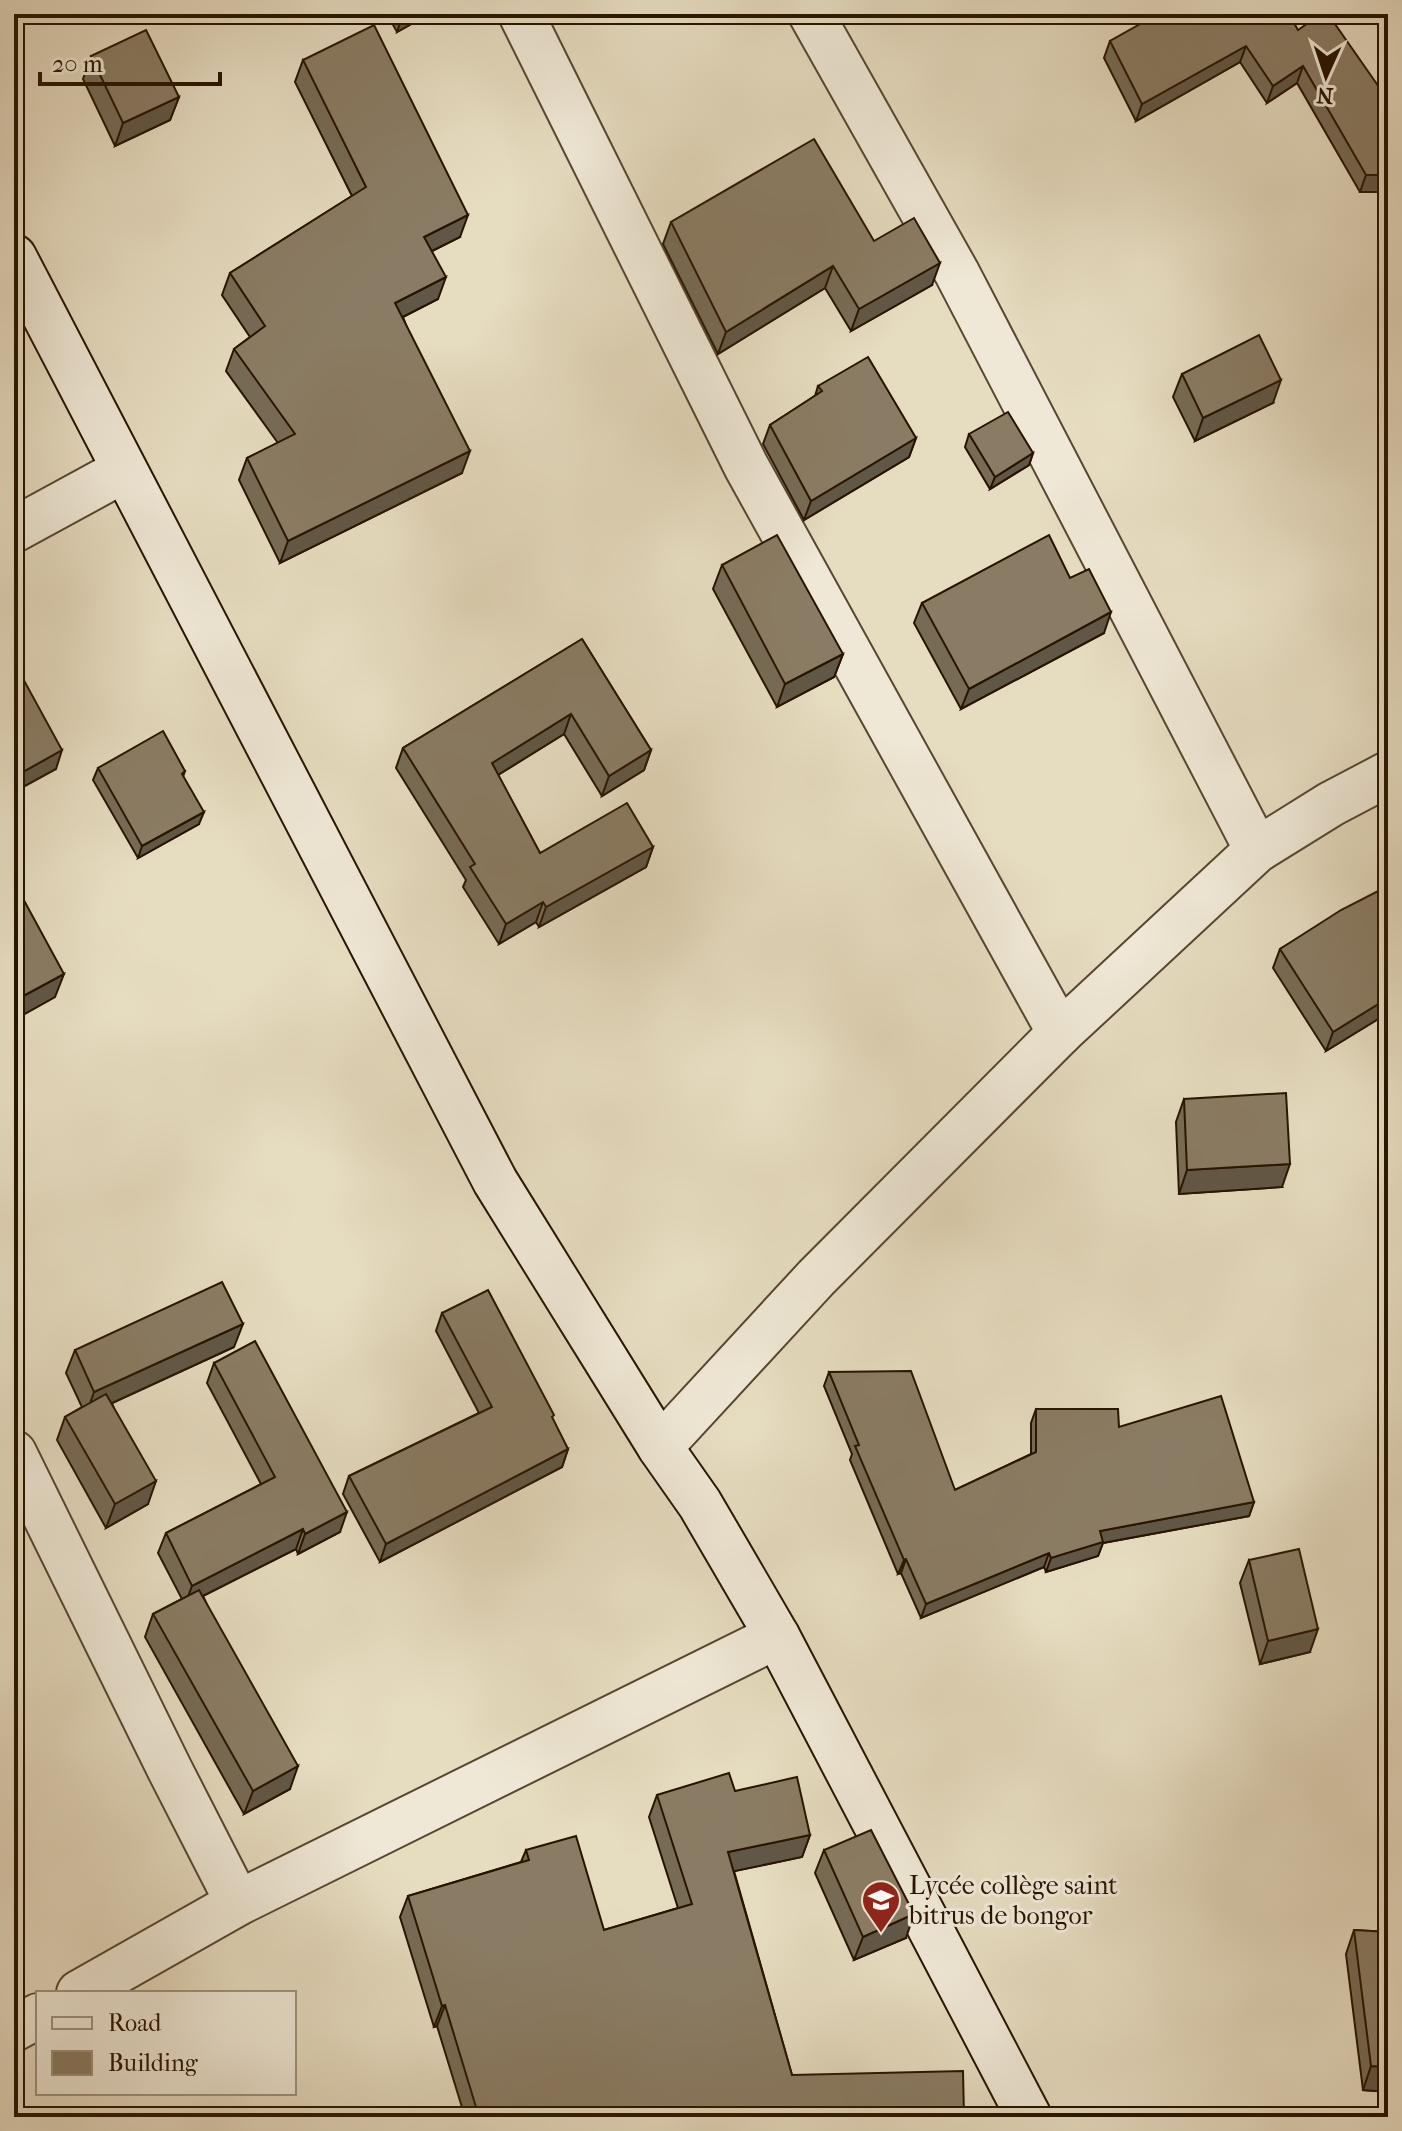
<svg xmlns="http://www.w3.org/2000/svg" width="1402" height="2131" viewBox="0 0 1402 2131" font-family="'IM FELL French Canon',serif">
<rect width="100%" height="100%" fill="#e6dcc0"/>
<filter id="stains"><feTurbulence type="fractalNoise" baseFrequency=".0025" numOctaves="4"/><feColorMatrix values="0 0 0 0 .2 0 0 0 0 .09 0 0 0 0 .02 0 0 0 .5 -.17"/></filter>
<radialGradient id="worn" r=".72"><stop offset=".6" stop-color="#630" stop-opacity="0"/><stop offset="1" stop-color="#630" stop-opacity=".3"/></radialGradient>
<g fill="none" stroke-linecap="round" stroke-linejoin="round">
<defs>
<g id="street">
<polyline points="521,14 746,466 1060,1033"/>
<polyline points="811,14 957,273 1257,850"/>
<polyline points="14,530 124,470"/>
<polyline points="660,1447 816,1278 1060,1033 1257,850 1331,804 1388,774"/>
<polyline points="14,1453 170,1770 238,1903"/>
<polyline points="79,1993 238,1903 777,1636"/>
<polyline points="14,2029 38,2016"/>
</g>
<polyline id="secondary" points="14,257 495,1181 660,1447 700,1504 777,1636 1029,2117"/>
</defs>
<use href="#street" stroke="#574630" stroke-width="48"/>
<use href="#secondary" stroke="#271400" stroke-width="48"/>
<use href="#street" stroke="#efe8d6" stroke-width="44"/>
<use href="#secondary" stroke="#efe8d6" stroke-width="44"/>
</g>
<g fill="#776b56" stroke="#271400" stroke-width="2">
<polygon points="387,14 429,14 397,32"/>
<polygon points="1289,14 1378,192 1360,192 1297,83 1267,103 1240,62 1136,121 1104,58 1110,41"/>
<polygon points="91,56 179,97 170,120 115,146 83,79"/>
<polygon points="303,60 460,237 432,251 438,299 403,317 462,473 280,563 239,480 247,458 278,443 226,371 234,349 250,337 222,295 230,273 352,196 295,82"/>
<polygon points="671,222 874,241 932,285 851,331 825,288 718,354 663,244"/>
<polygon points="1182,374 1273,403 1195,441 1173,397"/>
<polygon points="818,386 916,438 909,457 804,520 763,444 770,425 815,396"/>
<polygon points="969,434 1033,453 1029,465 990,489 965,447"/>
<polygon points="722,565 843,654 834,677 777,707 713,589"/>
<polygon points="1070,578 1104,633 961,709 914,623 922,603"/>
<polygon points="582,639 651,750 644,770 602,796 564,734 498,775 540,853 653,847 646,867 539,927 536,922 499,944 463,887 466,880 396,768 403,748"/>
<polygon points="98,768 185,771 183,777 199,824 138,858 93,780"/>
<polygon points="1388,886 1388,1013 1326,1051 1273,968 1280,949"/>
<polygon points="1184,1099 1282,1187 1179,1194 1176,1122"/>
<polygon points="442,1313 553,1420 568,1449 562,1467 380,1562 343,1494 349,1476 479,1413 436,1331"/>
<polygon points="234,1347 112,1403 148,1504 106,1528 57,1440 65,1417 82,1407 66,1373 75,1350"/>
<polygon points="214,1363 340,1532 298,1554 296,1549 203,1596 290,1789 244,1814 145,1637 153,1614 182,1599 158,1553 166,1533 261,1484 207,1383"/>
<polygon points="829,1372 955,1490 1031,1454 1031,1423 1036,1409 1119,1427 1254,1502 1249,1516 1103,1543 1098,1556 1046,1572 1044,1567 921,1618 901,1573 898,1574 850,1460 852,1454 824,1386"/>
<polygon points="1249,1560 1310,1652 1260,1664 1240,1583"/>
<polygon points="735,1791 810,1835 802,1857 734,1871 792,2075 964,2117 465,2117 437,2026 434,2027 400,1917 408,1896 521,1862 526,1850 604,1930 678,1908 649,1817 657,1795"/>
<polygon points="824,1850 906,1938 854,1960 815,1873"/>
<polygon points="1354,1930 1388,1932 1388,2092 1363,2090 1346,1954"/>
</g>
<g fill="#615746" stroke="#271400" stroke-width="2">
<polygon points="403,14 429,14 397,32"/>
<polygon points="1246,46 1240,62 1136,121 1142,104"/>
<polygon points="1303,66 1297,83 1267,103 1273,86"/>
<polygon points="179,97 170,120 115,146 123,123"/>
<polygon points="1388,173 1388,186 1378,192 1360,192 1366,175"/>
<polygon points="468,215 460,237 416,259 424,237"/>
<polygon points="940,263 932,285 851,331 859,309"/>
<polygon points="833,266 825,288 718,354 726,332"/>
<polygon points="446,277 438,299 387,325 395,303"/>
<polygon points="1281,380 1273,403 1195,441 1203,418"/>
<polygon points="916,438 909,457 804,520 811,501"/>
<polygon points="470,451 462,473 280,563 288,541"/>
<polygon points="1033,453 1029,465 990,489 995,477"/>
<polygon points="1111,612 1104,633 961,709 969,689"/>
<polygon points="843,654 834,677 777,707 785,684"/>
<polygon points="571,714 564,734 485,783 492,763"/>
<polygon points="62,750 56,769 14,792 14,777"/>
<polygon points="651,750 644,770 602,796 609,776"/>
<polygon points="204,812 199,824 138,858 142,846"/>
<polygon points="653,847 646,867 539,927 546,907"/>
<polygon points="543,902 536,922 499,944 506,924"/>
<polygon points="64,974 55,997 14,1020 14,1001"/>
<polygon points="1388,998 1388,1013 1326,1051 1333,1032"/>
<polygon points="1290,1164 1282,1187 1179,1194 1187,1170"/>
<polygon points="243,1324 234,1347 86,1415 94,1392"/>
<polygon points="568,1449 562,1467 380,1562 386,1544"/>
<polygon points="156,1481 148,1504 106,1528 115,1504"/>
<polygon points="1254,1502 1249,1516 1103,1543 1098,1556 1046,1572 1051,1558 1100,1531"/>
<polygon points="347,1512 340,1532 298,1554 305,1534"/>
<polygon points="303,1529 296,1549 185,1605 192,1586"/>
<polygon points="1049,1553 1044,1567 921,1618 926,1604"/>
<polygon points="906,1559 901,1573 898,1574 904,1560"/>
<polygon points="1318,1629 1310,1652 1260,1664 1268,1641"/>
<polygon points="298,1766 290,1789 244,1814 253,1791"/>
<polygon points="810,1835 802,1857 721,1874 728,1852"/>
<polygon points="914,1914 906,1938 854,1960 863,1937"/>
<polygon points="445,2005 437,2026 434,2027 442,2006"/>
<polygon points="1371,2066 1388,2067 1388,2092 1363,2090"/>
</g>
<g fill="#8a7c64" stroke="#271400" stroke-width="2">
<polygon points="1158,14 1289,14 1298,30 1321,14 1328,14 1388,100 1388,173 1385,175 1366,175 1303,66 1273,86 1246,46 1142,104 1110,41"/>
<polygon points="374,25 468,215 424,237 446,277 395,303 470,451 288,541 247,458 295,434 234,349 265,326 230,273 366,187 303,60"/>
<polygon points="146,30 179,97 123,123 91,56"/>
<polygon points="814,139 874,241 914,218 940,263 859,309 833,266 726,332 671,222"/>
<polygon points="1259,335 1281,380 1203,418 1182,374"/>
<polygon points="868,357 916,438 811,501 770,425 822,391 818,386"/>
<polygon points="1008,412 1033,453 995,477 969,434"/>
<polygon points="777,535 843,654 785,684 722,565"/>
<polygon points="1049,535 1070,578 1089,569 1111,612 969,689 922,603"/>
<polygon points="582,639 651,750 609,776 571,714 492,763 540,853 627,803 653,847 546,907 543,902 506,924 470,867 475,864 403,748"/>
<polygon points="14,664 15,664 62,750 14,777"/>
<polygon points="163,731 185,771 182,774 204,812 142,846 98,768"/>
<polygon points="14,882 64,974 14,1001"/>
<polygon points="1388,886 1388,998 1333,1032 1280,949 1341,910"/>
<polygon points="1286,1093 1290,1164 1187,1170 1184,1099"/>
<polygon points="222,1282 243,1324 94,1392 75,1350"/>
<polygon points="488,1290 554,1415 552,1417 568,1449 386,1544 349,1476 492,1407 442,1313"/>
<polygon points="255,1341 347,1512 305,1534 303,1529 192,1586 166,1533 275,1477 214,1363"/>
<polygon points="911,1371 955,1490 1036,1452 1036,1409 1118,1409 1119,1427 1221,1396 1254,1502 1100,1531 1103,1542 1051,1558 1049,1553 926,1604 906,1559 904,1560 855,1446 859,1445 829,1372"/>
<polygon points="106,1394 156,1481 115,1504 65,1417"/>
<polygon points="1299,1549 1318,1629 1268,1641 1249,1560"/>
<polygon points="199,1590 298,1766 253,1791 153,1614"/>
<polygon points="729,1773 735,1791 797,1777 810,1835 728,1852 792,2075 963,2071 964,2117 479,2117 445,2005 442,2006 408,1896 529,1860 526,1850 576,1836 604,1930 692,1904 657,1795"/>
<polygon points="871,1830 914,1914 863,1937 824,1850"/>
<polygon points="1354,1930 1388,1932 1388,2067 1371,2066"/>
</g>
<defs>
<symbol id="school-pin" viewBox="-11 -11 22 30"><path d="M0 17L-7.5 6A9.5 9.5 0 1 1 7.5 6Z" fill="#8f2418" stroke="#efe8d6"/><path d="M0-5L7-2L0 1L-7-2ZM-4 1L0 2.5L4 1V4Q0 6-4 4Z" fill="#fff"/></symbol>
</defs>
<g fill-rule="evenodd">
<use href="#school-pin" x="859" y="1878" width="44" height="60"/>
</g>
<g text-anchor="middle" stroke-width="6" stroke-linejoin="round" paint-order="stroke">
<g font-size="26" fill="#271400" stroke="#efe8d6" text-anchor="start">
<text x="909" y="1894">Lycée collège saint<tspan x="909" dy="30">bitrus de bongor</tspan></text>
</g>
</g>
<rect width="1402" height="2131" fill="none" stroke="#e6dcc0" stroke-width="48"/>
<rect x="16" y="16" width="1370" height="2099" fill="none" stroke="#271400" stroke-width="4"/>
<rect x="24" y="24" width="1354" height="2083" fill="none" stroke="#271400" stroke-width="2"/>
<rect x="36" y="1991" width="260" height="104" fill="#efe8d6" stroke="#9f9380" stroke-width="2"/>
<rect x="52" y="2017" width="40" height="12" fill="#efe8d6" stroke="#9f9380" stroke-width="2"/>
<text x="108" y="2031" font-size="24" fill="#271400">Road</text>
<rect x="52" y="2051" width="40" height="24" fill="#8a7c64" stroke="#9f9380" stroke-width="2"/>
<text x="108" y="2071" font-size="24" fill="#271400">Building</text>
<g transform="translate(1326 76) rotate(183)" stroke="#efe8d6" stroke-width="6" paint-order="stroke">
<path d="M0-6L14 30L0 20L-14 30Z" fill="#271400"/>
<text y="-12" font-size="22" font-weight="bold" text-anchor="middle" fill="#271400">N</text>
</g>
<path d="M40 72v12h180v-12" fill="none" stroke="#271400" stroke-width="4"/>
<text x="52" y="72" font-size="24" fill="#271400" stroke="#efe8d6" stroke-width="6" paint-order="stroke">20 m</text>
<rect width="100%" height="100%" filter="url(#stains)"/>
<rect width="100%" height="100%" fill="url(#worn)"/>
</svg>
